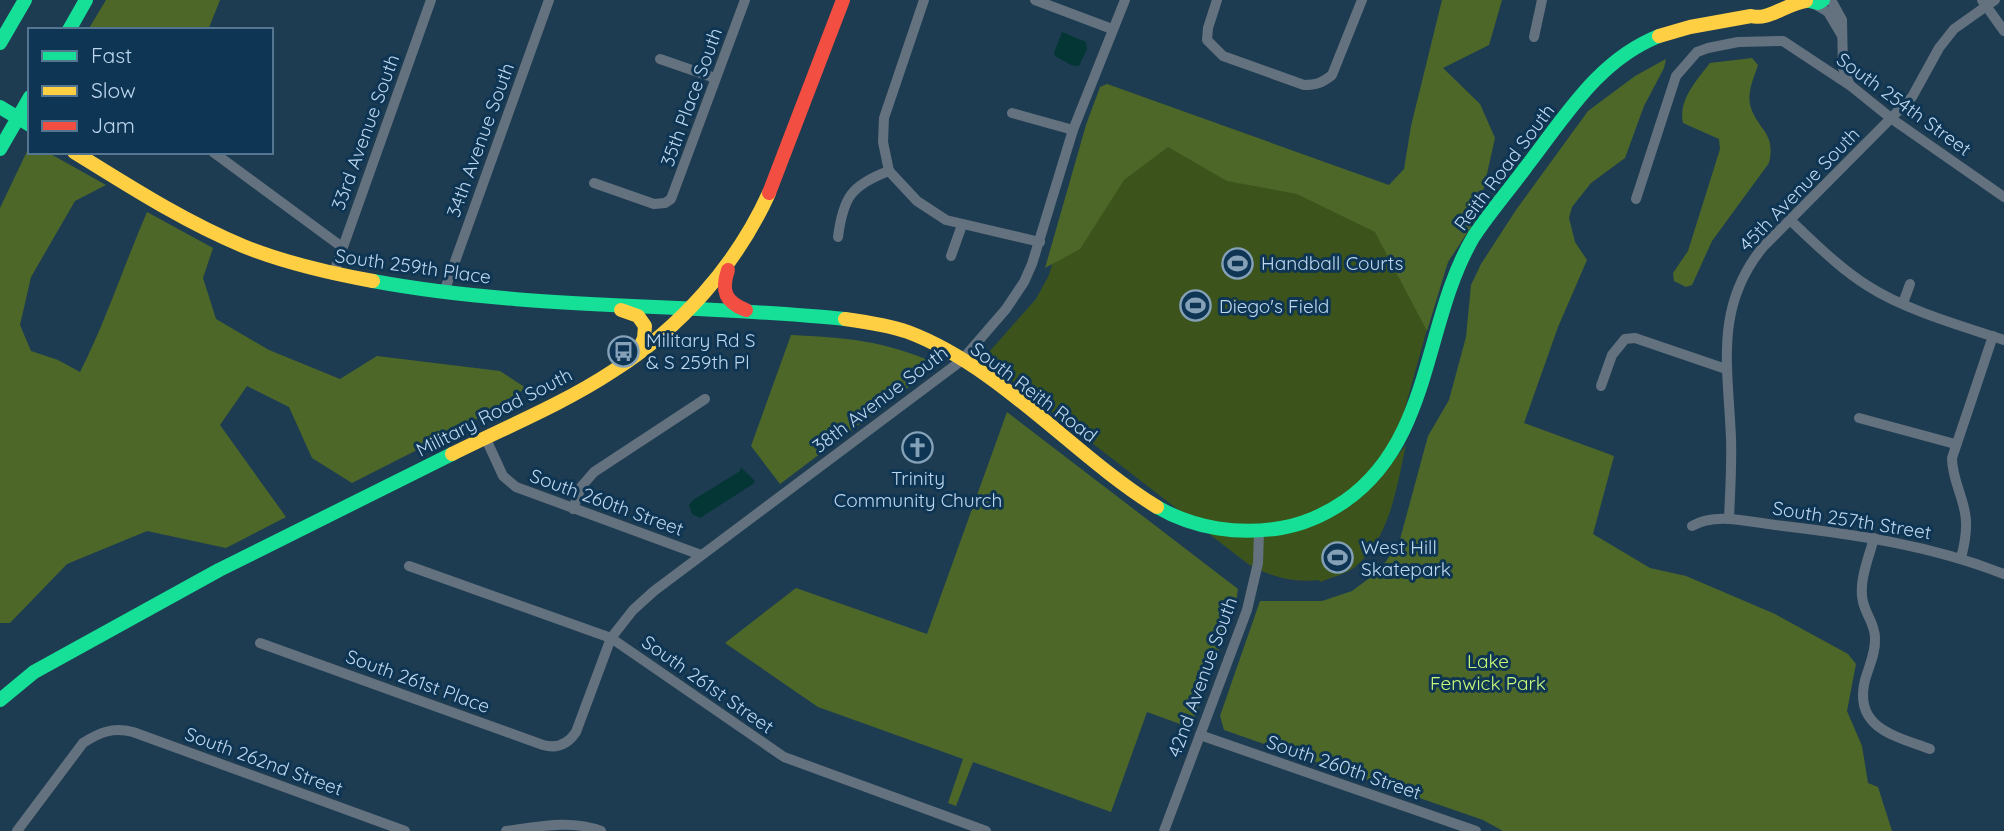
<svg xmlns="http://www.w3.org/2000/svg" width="2004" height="831" viewBox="0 0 2004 831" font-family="Quicksand,sans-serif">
<rect width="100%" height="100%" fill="#1e3c51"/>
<path fill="#3c541b" d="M1107 84 1477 218 1454 250 1442 275 1389 466 1406 445C1396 489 1391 536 1355 567 1346 574 1330 578 1320 582L1319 580C1292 583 1271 577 1248 564L989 363 990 351 1036 299 1049 275 1097 112Z"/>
<g fill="#4d6728">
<polygon points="106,0 220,0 208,30 88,30"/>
<polygon points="1442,0 1502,0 1489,45 1443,68 1480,104 1495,138 1477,218 1448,262 1427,331 1375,232 1297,194 1227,181 1168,147 1124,180 1080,249 1045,268 1086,125 1100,87 1107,84 1389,185 1404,169 1411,126"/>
<path d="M1752 58 1758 65C1754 78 1746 93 1751 108 1759 131 1776 133 1769 163L1712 241 1692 285 1686 287 1674 281 1673 273 1688 251 1720 149 1719 139 1683 123C1678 100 1697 80 1710 63Z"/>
<polygon points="1666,59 1664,68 1644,106 1625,158 1591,183 1572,207 1569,218 1575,242 1587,260 1558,327 1524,423 1614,456 1593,534 1650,568 1686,576 1775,614 1848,654 1856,664 1847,711 1862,746 1868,783 1878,787 1892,831 1503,831 1483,820 1224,730 1220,716 1260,601 1322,601 1352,591 1379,571 1399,543 1428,436 1449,400 1466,337 1471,285 1481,264 1516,210 1588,111 1635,76"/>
<path d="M30 145V152H47L106 185 75 201 31 277 20 325 31 351 58 360 80 372C106 321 124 265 147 212L213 248 203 278 216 319 269 350 340 379 377 356 500 371 526 388 470 423 352 483 312 458 289 407 247 386 220 425 286 517 226 548 147 531 67 564 10 623H0V208Z"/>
<path d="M791 335C842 337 887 341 934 363L935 367 780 484 751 446Z"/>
<polygon points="1007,412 1238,589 1236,602 1191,728 1147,712 1111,812 973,762 956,806 948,803 963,759 818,707 725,643 796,588 927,634"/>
</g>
<g fill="#033634">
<polygon points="1062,32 1086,42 1087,49 1079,66 1071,65 1055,56 1054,53"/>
<polygon points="741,467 755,481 753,484 700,518 692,514 689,505 693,500 740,471"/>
</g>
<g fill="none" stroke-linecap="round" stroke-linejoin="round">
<g stroke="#64727f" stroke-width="10">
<polyline points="1035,0 1112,29"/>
<path d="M1217 0 1208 28 1207 40 1223 56 1304 85C1316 85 1322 83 1332 75L1362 0"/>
<polyline points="1831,0 1842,20 1843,68 1849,83"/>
<polyline points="1982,0 2004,31"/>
<polyline points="1813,3 1828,12 1841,34"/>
<polyline points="1534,37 1542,0"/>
<polyline points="660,59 715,78"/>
<polyline points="1012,113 1073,130"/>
<polyline points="213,152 342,247"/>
<polyline points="889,171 883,142 884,118 924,0"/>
<polyline points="889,171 917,201 946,220 1040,242"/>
<polyline points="594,183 654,204 665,203 671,199 745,0"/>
<polyline points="1636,199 1676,76 1697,52 1708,48 1738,42 1783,41 1851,86 1892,119 2004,197"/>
<path d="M1790 220C1815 243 1839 268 1868 286 1905 310 1962 326 2004 340"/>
<path d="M838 237C843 198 851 185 889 171"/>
<polyline points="951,256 962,225"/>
<polyline points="333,275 431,0"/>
<polyline points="444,292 549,0"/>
<polyline points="1903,303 1910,284"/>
<polyline points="1601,386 1612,355 1625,339 1635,338 1726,369"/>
<polyline points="1859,418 1955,444"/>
<polyline points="486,439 503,476 516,487 701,555"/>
<polyline points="573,509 581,487 594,472 705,399"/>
<path d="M1729 519C1730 492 1732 465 1731 438 1728 366 1714 307 1763 247L1912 97 1939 48 1954 29 1995 0"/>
<path d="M1692 526C1715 512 1749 522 1775 525 1853 534 1930 545 2004 574"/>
<path d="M1874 538C1869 557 1858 582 1863 602 1866 615 1875 624 1875 638 1876 652 1869 666 1865 680 1853 728 1895 736 1930 749"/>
<path d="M1961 558C1965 543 1968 528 1965 513 1962 494 1952 478 1952 458L1993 336"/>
<polyline points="409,566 611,638 784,757 986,831"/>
<path d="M260 643 543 745C557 749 568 744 576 732L611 638 633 610 654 591 961 361 1006 309 1024 282 1032 264 1073 130 1125 0"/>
<polyline points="1200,735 1476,831"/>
<path d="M17 831 83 743C100 732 113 727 133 732L405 831"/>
<path d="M506 831C537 827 571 819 601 831"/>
<polyline points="1164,831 1247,610 1258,563 1259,532"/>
</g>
<g stroke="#16e098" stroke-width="14">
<polyline points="1805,0 1818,3 1823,0"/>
<polyline points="69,30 86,0"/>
<polyline points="0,43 25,0"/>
<polyline points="0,107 30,125"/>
<polyline points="0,149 30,97"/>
<path d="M373 281C529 310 688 303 845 319"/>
<path d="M1157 507C1195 529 1239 535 1281 528 1305 524 1326 514 1345 501 1433 440 1423 321 1474 236 1490 212 1509 190 1526 167 1565 117 1598 60 1659 36"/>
<polyline points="0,700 34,672 219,570 452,454"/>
</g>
<g stroke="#ffcf43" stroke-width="14">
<path d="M1659 36 1690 27 1751 16C1768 21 1788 3 1806 1"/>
<path d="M74 152C129 186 183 221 243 246 285 263 329 273 373 281"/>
<polyline points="621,310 638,316 645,326 644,338 637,354"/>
<path d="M845 319C867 322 888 325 908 332 1001 367 1074 456 1157 507"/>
<path d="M452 454C506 427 563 404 613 371 680 328 736 266 769 193"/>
</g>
<g stroke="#f24e42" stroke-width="14">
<polyline points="769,193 843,0"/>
<path d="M728 270C721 291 725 302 746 310"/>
</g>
</g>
<defs>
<symbol id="stadium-ring" viewBox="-11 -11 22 22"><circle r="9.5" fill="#0e3553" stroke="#85a1b8" stroke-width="1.5"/><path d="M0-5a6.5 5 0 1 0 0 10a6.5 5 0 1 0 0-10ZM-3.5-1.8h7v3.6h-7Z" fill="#85a1b8"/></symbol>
<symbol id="bus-ring" viewBox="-11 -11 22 22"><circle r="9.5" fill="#0e3553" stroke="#85a1b8" stroke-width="1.5"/><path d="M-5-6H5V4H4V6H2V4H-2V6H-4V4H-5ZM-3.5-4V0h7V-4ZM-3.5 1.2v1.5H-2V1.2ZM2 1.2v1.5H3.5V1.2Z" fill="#85a1b8"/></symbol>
<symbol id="church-ring" viewBox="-11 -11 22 22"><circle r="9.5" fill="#0e3553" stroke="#85a1b8" stroke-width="1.5"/><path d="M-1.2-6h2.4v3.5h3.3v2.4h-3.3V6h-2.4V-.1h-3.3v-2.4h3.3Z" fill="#85a1b8"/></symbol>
</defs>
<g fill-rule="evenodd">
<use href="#stadium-ring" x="1220" y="246" width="35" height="35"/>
<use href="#stadium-ring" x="1178" y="288" width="35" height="35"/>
<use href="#bus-ring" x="606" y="334" width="35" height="35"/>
<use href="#church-ring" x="900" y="430" width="35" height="35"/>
<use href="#stadium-ring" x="1320" y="540" width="35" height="35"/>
</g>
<g text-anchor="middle" stroke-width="6" stroke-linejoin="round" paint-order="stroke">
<g font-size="19" fill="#bdd7ef" stroke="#0e3553">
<text transform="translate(691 97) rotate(-70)" y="7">35th Place South</text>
<text transform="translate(1904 104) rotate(36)" y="7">South 254th Street</text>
<text transform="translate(365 132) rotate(-70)" y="7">33rd Avenue South</text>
<text transform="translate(480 140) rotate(-70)" y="7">34th Avenue South</text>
<text transform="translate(1504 167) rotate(-53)" y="7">Reith Road South</text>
<text transform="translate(1799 189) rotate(-46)" y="7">45th Avenue South</text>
<text transform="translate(413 266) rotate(8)" y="7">South 259th Place</text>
<text transform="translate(1034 392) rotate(37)" y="7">South Reith Road</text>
<text transform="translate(880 399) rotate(-37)" y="7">38th Avenue South</text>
<text transform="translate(494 412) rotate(-27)" y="7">Military Road South</text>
<text transform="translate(607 502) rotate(20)" y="7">South 260th Street</text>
<text transform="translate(1852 520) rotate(9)" y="7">South 257th Street</text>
<text transform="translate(1202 677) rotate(-70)" y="7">42nd Avenue South</text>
<text transform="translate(418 681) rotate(20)" y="7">South 261st Place</text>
<text transform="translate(708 684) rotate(35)" y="7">South 261st Street</text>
<text transform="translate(264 761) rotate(20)" y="7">South 262nd Street</text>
<text transform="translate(1344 767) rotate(19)" y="7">South 260th Street</text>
</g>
<g font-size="19" fill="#bdd7ef" stroke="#0e3553" text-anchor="start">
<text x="1261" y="270">Handball Courts</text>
<text x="1219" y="313">Diego's Field</text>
<text x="646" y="347">Military Rd S<tspan x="646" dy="22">&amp; S 259th Pl</tspan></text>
<text x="918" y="485" text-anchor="middle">Trinity<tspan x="918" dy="22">Community Church</tspan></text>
<text x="1361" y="554">West Hill<tspan x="1361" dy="22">Skatepark</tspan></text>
</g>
<g font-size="19" fill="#c8f879" stroke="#0e3553">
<text x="1488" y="668">Lake<tspan x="1488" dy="22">Fenwick Park</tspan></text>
</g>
</g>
<rect x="28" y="28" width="245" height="126" fill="#0e3553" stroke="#547691" stroke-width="2"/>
<rect x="42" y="51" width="35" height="10" fill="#16e098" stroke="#547691" stroke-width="2"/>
<text x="91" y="63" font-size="21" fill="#bdd7ef">Fast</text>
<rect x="42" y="86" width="35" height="10" fill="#ffcf43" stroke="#547691" stroke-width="2"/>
<text x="91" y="98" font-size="21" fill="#bdd7ef">Slow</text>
<rect x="42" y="121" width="35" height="10" fill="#f24e42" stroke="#547691" stroke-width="2"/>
<text x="91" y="133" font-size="21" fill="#bdd7ef">Jam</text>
</svg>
